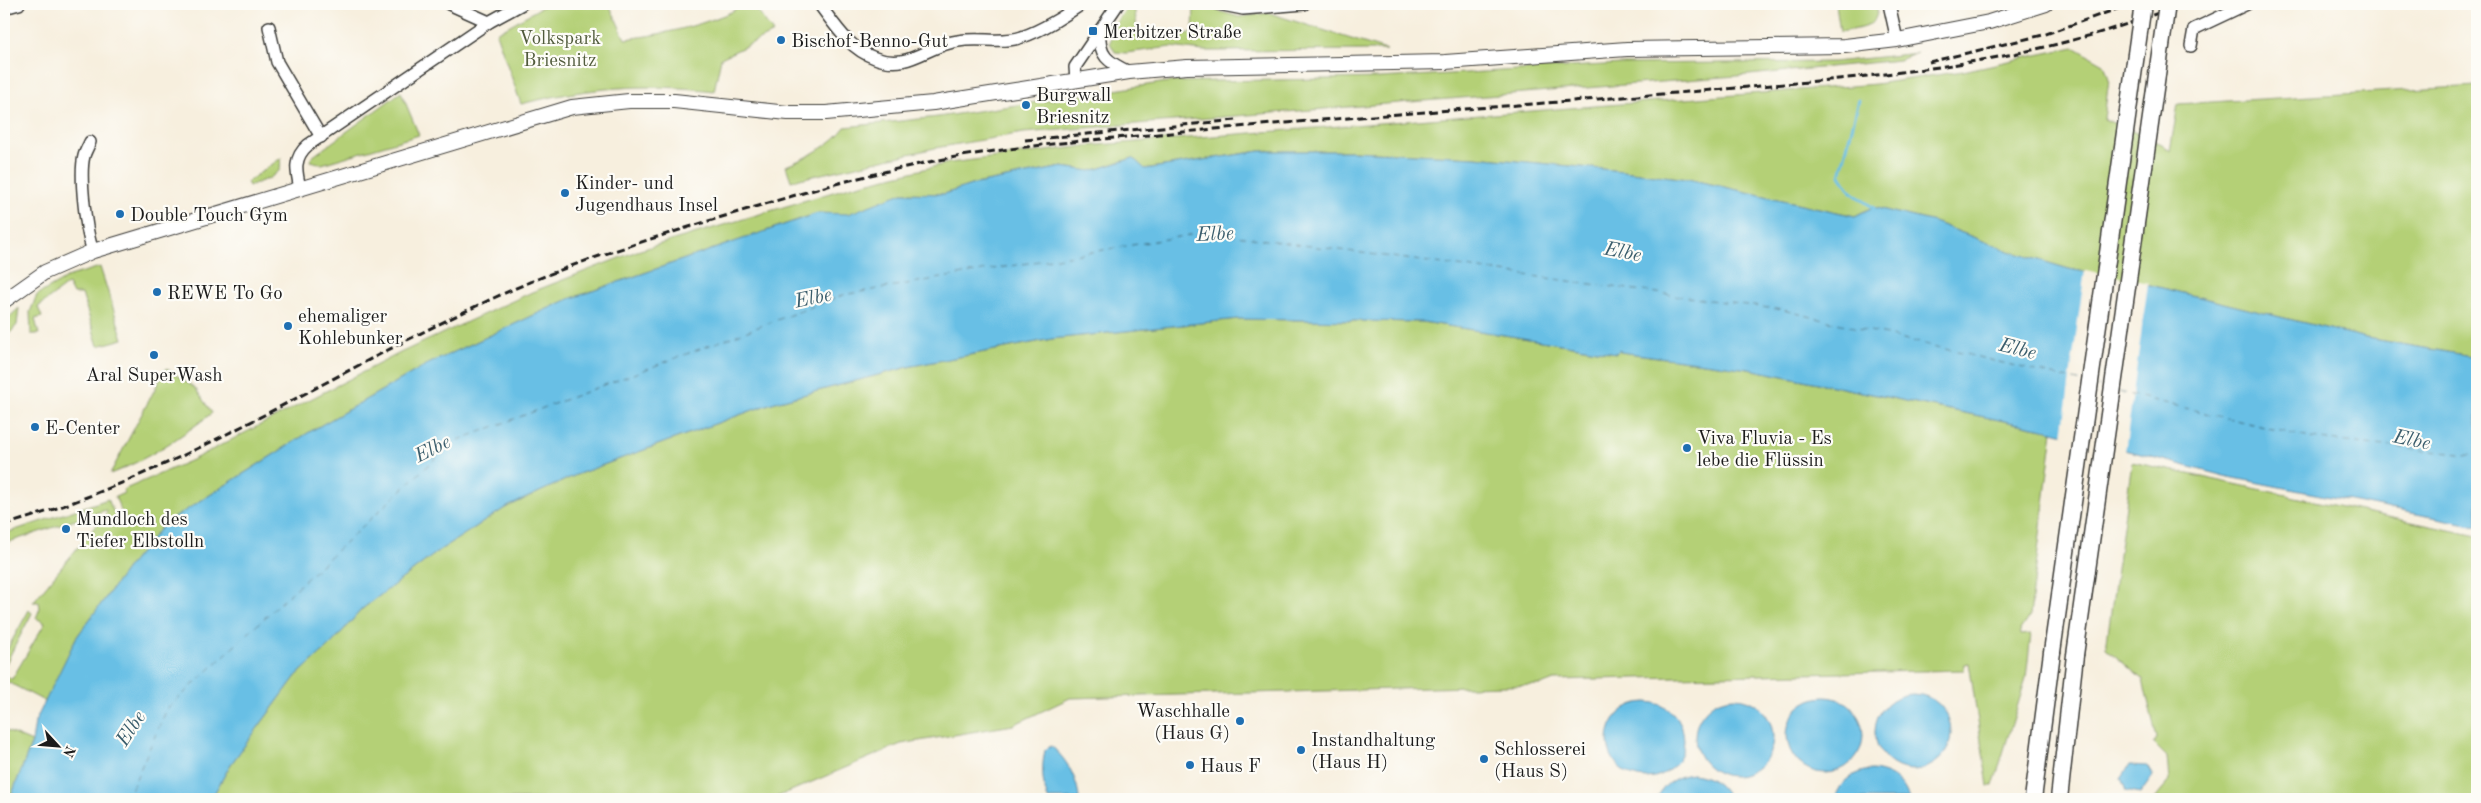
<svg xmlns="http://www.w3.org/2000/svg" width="2481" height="803" viewBox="0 0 2481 803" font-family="'Old Standard TT',serif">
<rect width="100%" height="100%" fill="#fdfcf7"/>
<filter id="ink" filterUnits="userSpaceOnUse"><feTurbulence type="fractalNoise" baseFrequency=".02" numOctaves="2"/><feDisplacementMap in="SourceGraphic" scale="10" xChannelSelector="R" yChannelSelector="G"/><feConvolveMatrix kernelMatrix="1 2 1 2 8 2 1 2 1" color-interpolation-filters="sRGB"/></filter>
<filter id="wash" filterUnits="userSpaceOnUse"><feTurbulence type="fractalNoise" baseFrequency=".0096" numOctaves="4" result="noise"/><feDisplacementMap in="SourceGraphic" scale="20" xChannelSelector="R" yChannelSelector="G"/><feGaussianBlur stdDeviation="1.12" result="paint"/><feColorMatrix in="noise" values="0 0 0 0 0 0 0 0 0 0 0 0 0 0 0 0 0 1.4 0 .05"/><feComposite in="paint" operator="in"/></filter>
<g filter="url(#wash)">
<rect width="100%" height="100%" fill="#f7efde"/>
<g fill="#b4d076" stroke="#687649">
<path d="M547 4H609L625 39C659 35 692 28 724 15 741 9 734 4 756 4L754 6 773 33 721 58 714 91C644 83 589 87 521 104L496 33Z"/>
<polygon points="1129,4 1134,4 1138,37 1193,33 1194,4 1239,17 1269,13 1386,50 1203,51 1171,47 1126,53 1115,52 1110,43 1114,26"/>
<path d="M1836 4H1877C1880 29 1859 28 1840 32Z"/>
<polygon points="2074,47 2104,64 2109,79 2104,119 2162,144 2170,151 2178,104 2477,86 2477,357 2366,338 2150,285 2069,269 2009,251 1934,222 1873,207 1855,216 1688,179 1623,171 1475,157 1353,151 1260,151 1144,169 1133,158 1091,171 1062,167 971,185 944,194 902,193 848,215 818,213 569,299 426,365 311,431 164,524 128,567 76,638 46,702 4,680 6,676 12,679 45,623 36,618 40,608 39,602 33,602 107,512 106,510 9,542 6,533 108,499 118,522 127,516 123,515 115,497 124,493 123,490 192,460 402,352 532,292 637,251 853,186 949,163 1086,146 1876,84 1963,71"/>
<path d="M1918 53 1899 60 1749 75 1023 133 935 148 791 181 786 166C806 158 833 144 845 127L938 117 1167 82 1380 78 1621 64 1834 62Z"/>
<polygon points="401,92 419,135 322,164 310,161 312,157"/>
<polygon points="281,158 280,170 270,178 249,186 247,182"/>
<polygon points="100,267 123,339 98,346 82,294 73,294 68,284 38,307 42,317 35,319 39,334 31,334 30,312 37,295 70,276"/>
<polygon points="19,308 17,325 10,333 4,326 4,322"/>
<polygon points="1238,319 1423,322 1616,353 1620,350 1620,352 1749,369 2053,431 2030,615 2020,630 2021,635 2031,634 2026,678 1993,786 1988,786 1969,663 1965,664 1964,670 1554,680 1541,685 1070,698 1013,725 901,744 772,799 211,799 231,764 296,676 332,643 362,609 440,550 505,508 576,475 772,403 912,366 1052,339"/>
<path d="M166 368 195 388 212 413C181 437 147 460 110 474Z"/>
<polygon points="2132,462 2477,536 2477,799 2154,799 2169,781 2167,757 2154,744 2157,738 2143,680 2106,648"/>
<polygon points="29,610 32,613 4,667 4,655"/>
<polygon points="4,730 32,742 10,799 4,799"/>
</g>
<g fill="#68bfe5" stroke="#426e80">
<polygon points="1260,151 1353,151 1475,157 1623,171 1688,179 1855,216 1873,207 1934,222 2009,251 2069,269 2150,285 2366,338 2477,357 2477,526 2224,476 2053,431 1749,369 1620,352 1620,350 1616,353 1423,322 1238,319 1052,339 912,366 772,403 576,475 505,508 440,550 362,609 332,643 296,676 231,764 211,799 10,799 32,742 35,722 76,638 128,567 164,524 311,431 426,365 569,299 818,213 848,214 902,193 944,194 971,185 1062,167 1091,171 1133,158 1145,169"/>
<circle cx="1913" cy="732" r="38"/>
<circle cx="1825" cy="735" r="38"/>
<circle cx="1734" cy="737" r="39"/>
<circle cx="1646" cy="740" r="38"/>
<path d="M1051 746C1066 758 1078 779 1079 799H1048C1042 782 1041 769 1045 750Z"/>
<polygon points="2130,765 2147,766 2153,776 2140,794 2126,791 2121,778"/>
<path d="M1872 770C1890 772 1904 781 1909 799H1835C1840 781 1854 771 1872 770Z"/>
<path d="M1693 774C1710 776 1722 784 1729 799H1657C1663 784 1677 775 1693 774Z"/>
</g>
<polygon fill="#f7efde" points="2085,270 2148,283 2125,452 2062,436"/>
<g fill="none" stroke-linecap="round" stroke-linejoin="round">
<polyline stroke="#68bfe5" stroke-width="3" points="1859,100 1840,175 1851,192 1875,209"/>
<g stroke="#3a5d6c" stroke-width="1" stroke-dasharray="6 5" stroke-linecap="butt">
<polyline points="2098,386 2106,388"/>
<polyline points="2119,392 2310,438 2477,456"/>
<polyline points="127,799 167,709 453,442 843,295 1207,232 1783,310 2082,382"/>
</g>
</g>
</g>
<g filter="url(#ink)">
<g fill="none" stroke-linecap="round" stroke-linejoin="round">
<defs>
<g id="minor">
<polyline points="449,4 489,22"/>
<path d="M819 4C835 25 849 49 875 58 909 71 927 45 958 41 979 37 1003 44 1022 37 1043 30 1064 16 1082 4"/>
<polyline points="1218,4 1243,9 1304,4"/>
<polyline points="1889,4 1897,40"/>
<polyline points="4,8 19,4"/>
<polyline points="269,27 277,62 321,137"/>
<path d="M1100 31C1098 56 1108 62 1129 72"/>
<polyline points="2191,46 2194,29 2247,4"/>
<polyline points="1076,80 1075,67 1118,4"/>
<path d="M90 142C88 147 85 152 84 156 79 175 86 233 93 251"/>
<path d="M300 188C296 171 293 158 308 145L489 22 522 4"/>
</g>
<polyline id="major" points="4,301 45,272 93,251 572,107 629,101 674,101 788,113 826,113 933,103 1129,72 1187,67 1445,62 1627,49 1845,46 1897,40 1989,22 2046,4"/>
<g id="highway">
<polyline points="2033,799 2052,652"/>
<polyline points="2059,799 2075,655"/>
</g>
</defs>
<use href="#minor" stroke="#3d3c39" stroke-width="14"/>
<use href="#major" stroke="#3d3c39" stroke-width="16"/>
<use href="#highway" stroke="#3d3c39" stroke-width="19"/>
<use href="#minor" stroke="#fff" stroke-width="11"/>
<use href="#major" stroke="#fff" stroke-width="14"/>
<use href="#highway" stroke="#fff" stroke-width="16"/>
<g stroke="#1c1c1c" stroke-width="3" stroke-dasharray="8 4" stroke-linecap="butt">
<polyline points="1929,62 2043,35 2131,4"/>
<polyline points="1025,140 1237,120"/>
<path d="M4 525C192 471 351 358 530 282 586 259 644 241 702 223 771 202 840 181 910 166 1010 144 1113 139 1215 129 1385 114 1555 103 1725 89 1882 76 2035 64 2181 4"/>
</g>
<defs>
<g id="highway-bridge">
<polyline points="2052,652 2143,4"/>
<polyline points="2075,655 2167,4"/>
</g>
</defs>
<use href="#highway-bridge" stroke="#3d3c39" stroke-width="19" stroke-linecap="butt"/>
<use href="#highway-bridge" stroke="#fff" stroke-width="16"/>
</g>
</g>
<g fill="#1f6fb2" stroke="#fdfcf7" stroke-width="2">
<rect x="1088" y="26" width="10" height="10" rx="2.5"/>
<circle cx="781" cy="40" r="5"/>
<circle cx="1026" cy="105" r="5"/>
<circle cx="565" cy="193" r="5"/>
<circle cx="120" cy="214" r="5"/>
<circle cx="157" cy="292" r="5"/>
<circle cx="288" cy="326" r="5"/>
<circle cx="154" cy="355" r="5"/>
<circle cx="35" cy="427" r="5"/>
<circle cx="1687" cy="448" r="5"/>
<circle cx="66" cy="529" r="5"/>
<circle cx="1240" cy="721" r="5"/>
<circle cx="1301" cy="750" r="5"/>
<circle cx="1484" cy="759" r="5"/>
<circle cx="1190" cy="765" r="5"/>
</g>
<g text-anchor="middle" stroke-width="4.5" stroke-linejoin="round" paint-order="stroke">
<g font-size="19" fill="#1c1c1c" stroke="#fdfcf7" text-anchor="start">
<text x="1103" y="38">Merbitzer Straße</text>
<text x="791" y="47">Bischof-Benno-Gut</text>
<text x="1036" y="101">Burgwall<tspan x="1036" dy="22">Briesnitz</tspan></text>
<text x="575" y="189">Kinder- und<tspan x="575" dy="22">Jugendhaus Insel</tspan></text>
<text x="130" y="221">Double Touch Gym</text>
<text x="167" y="299">REWE To Go</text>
<text x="298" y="322">ehemaliger<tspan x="298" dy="22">Kohlebunker</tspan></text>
<text x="154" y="381" text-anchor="middle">Aral SuperWash</text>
<text x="45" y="434">E-Center</text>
<text x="1697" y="444">Viva Fluvia - Es<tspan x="1697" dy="22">lebe die Flüssin</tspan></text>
<text x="76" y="525">Mundloch des<tspan x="76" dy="22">Tiefer Elbstolln</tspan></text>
<text x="1230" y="717" text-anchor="end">Waschhalle<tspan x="1230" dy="22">(Haus G)</tspan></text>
<text x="1311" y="746">Instandhaltung<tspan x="1311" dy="22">(Haus H)</tspan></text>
<text x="1494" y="755">Schlosserei<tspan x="1494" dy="22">(Haus S)</tspan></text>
<text x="1200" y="772">Haus F</text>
</g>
<g font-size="19" fill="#515b3c" stroke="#fdfcf7">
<text x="560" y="44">Volkspark<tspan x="560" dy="22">Briesnitz</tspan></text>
</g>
<g font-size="20" font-style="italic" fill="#3a5d6c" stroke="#fdfcf7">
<text transform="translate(1215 233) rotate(-3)" y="7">Elbe</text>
<text transform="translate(1623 251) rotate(11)" y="7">Elbe</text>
<text transform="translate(813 297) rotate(-12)" y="7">Elbe</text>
<text transform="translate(2018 348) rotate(14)" y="7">Elbe</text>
<text transform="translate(2412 439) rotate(12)" y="7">Elbe</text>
<text transform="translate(432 448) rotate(-27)" y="7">Elbe</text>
<text transform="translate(130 728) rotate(-57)" y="7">Elbe</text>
</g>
</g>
<rect width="2481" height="803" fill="none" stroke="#fdfcf7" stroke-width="20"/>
<g transform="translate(58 746) rotate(116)" stroke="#fdfcf7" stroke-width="4" paint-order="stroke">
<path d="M0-4L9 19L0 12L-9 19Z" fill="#1c1c1c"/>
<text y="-8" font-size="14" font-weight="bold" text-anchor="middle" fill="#1c1c1c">N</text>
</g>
</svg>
